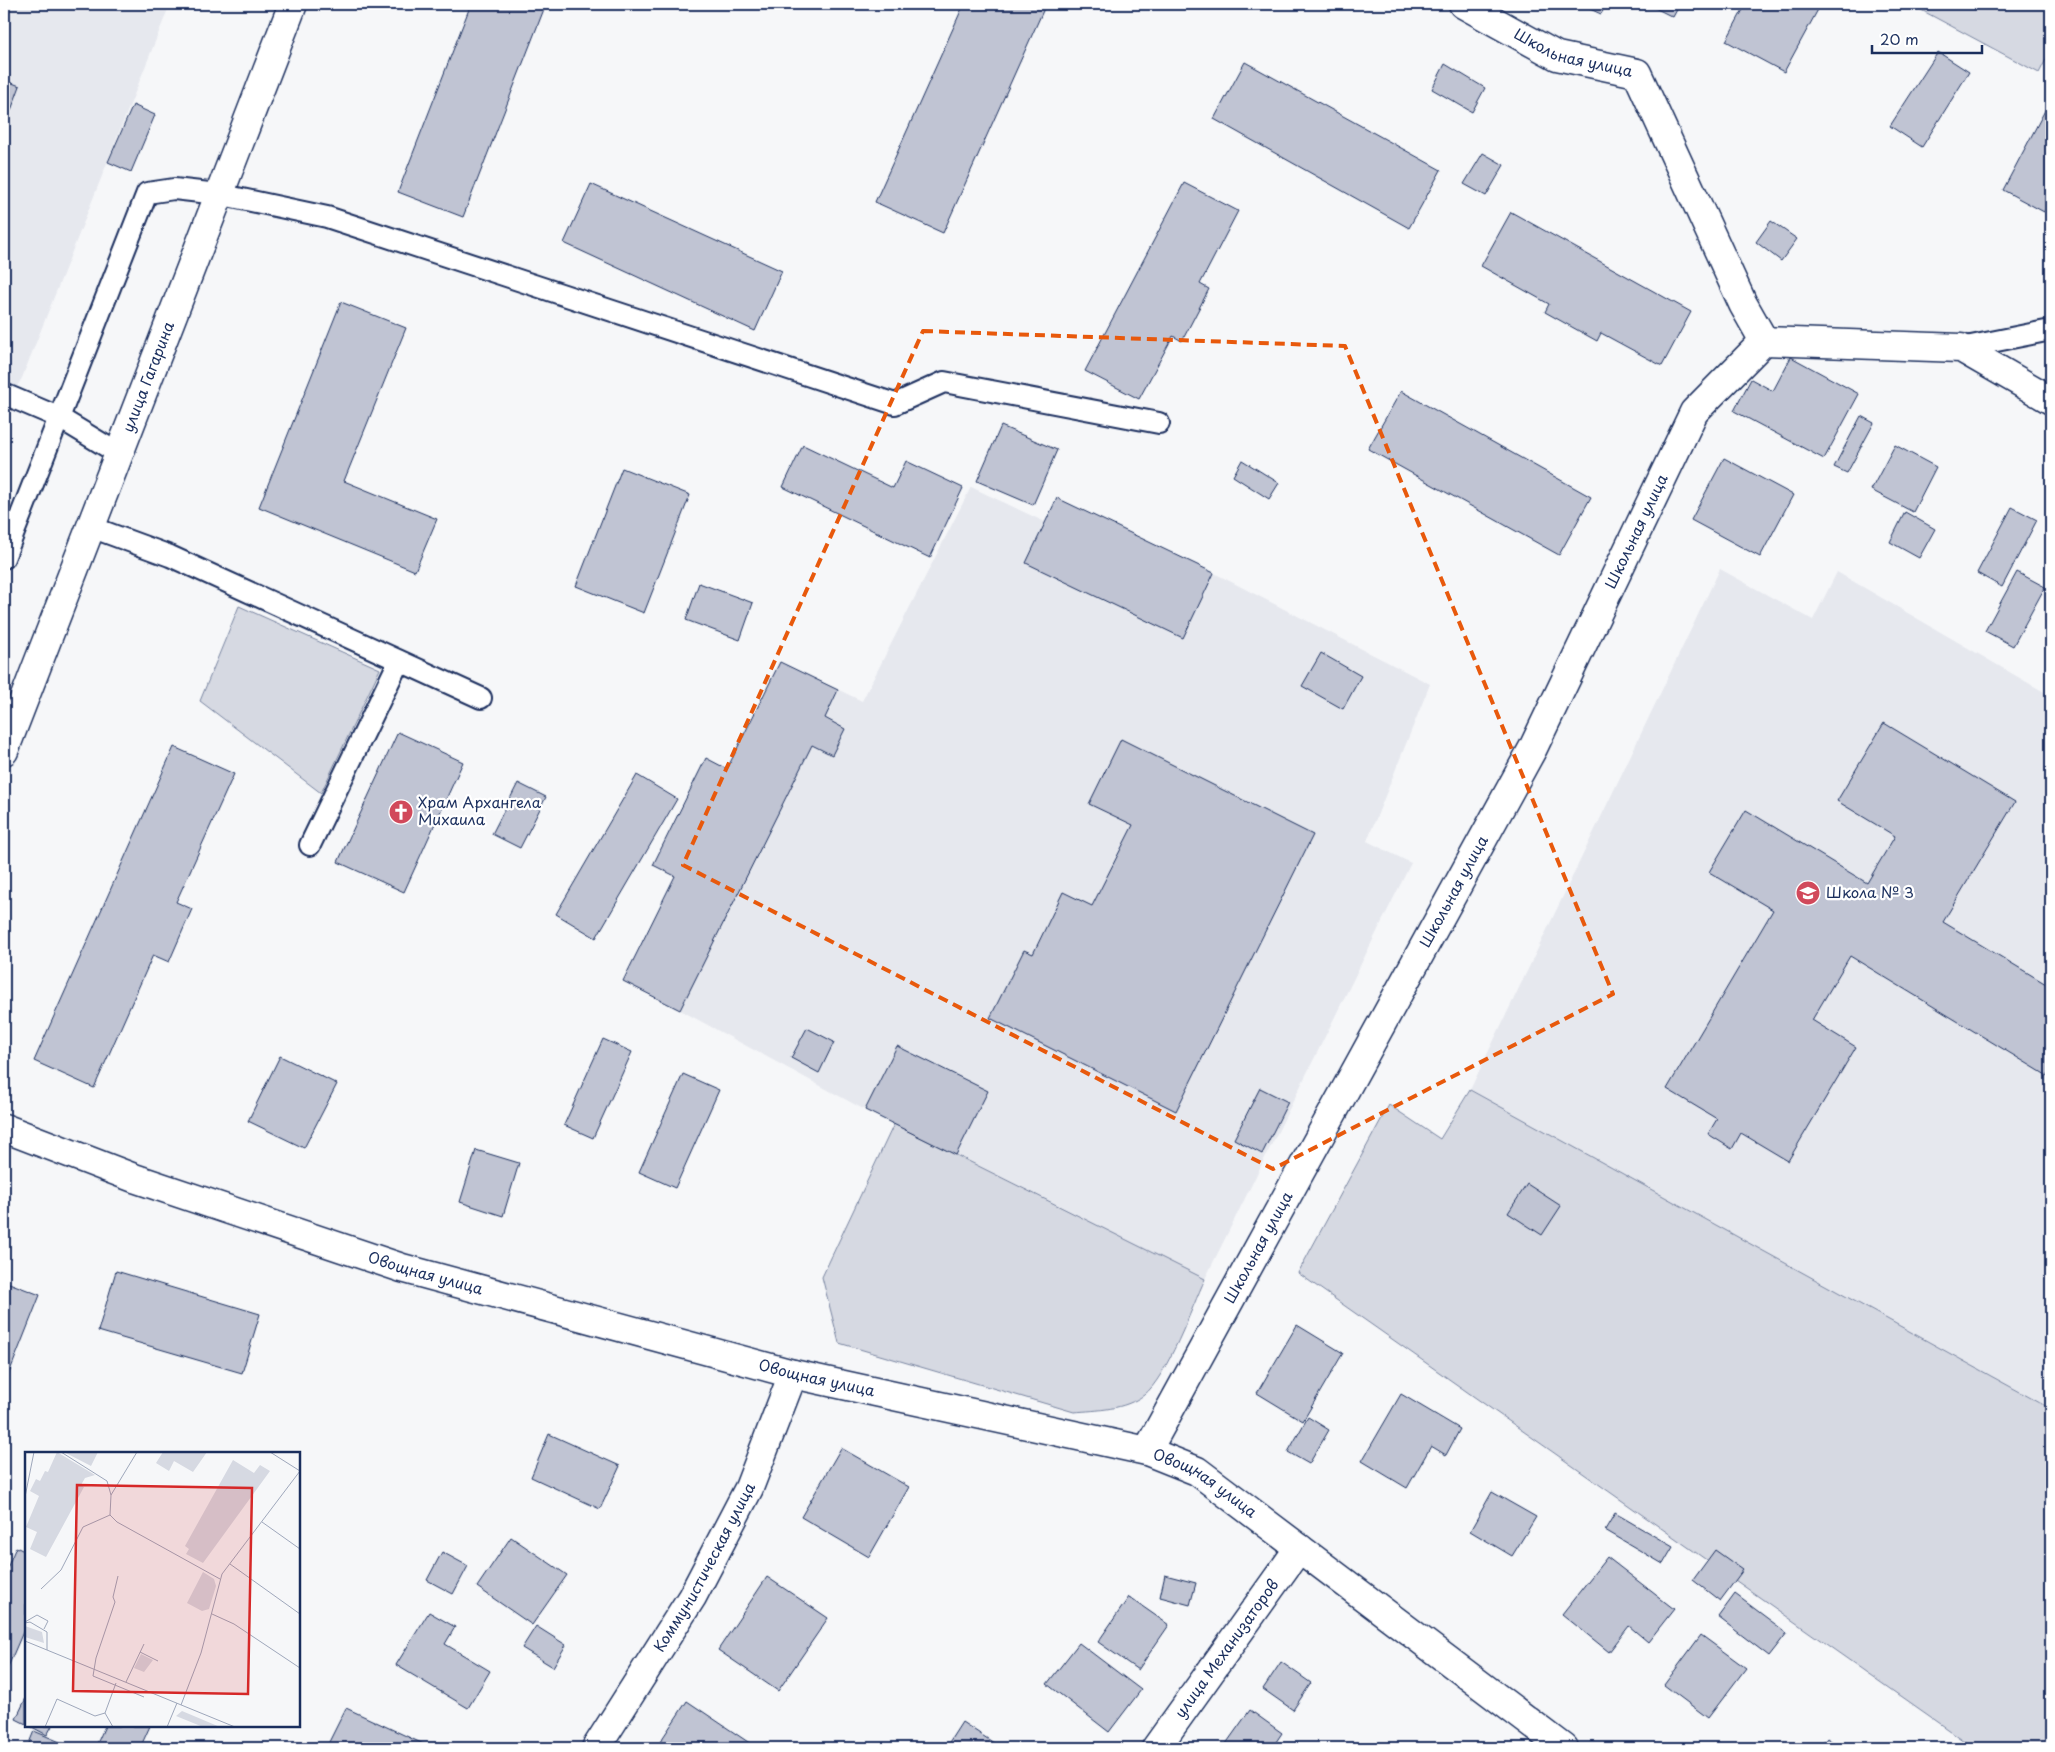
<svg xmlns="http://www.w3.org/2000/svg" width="2055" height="1752" viewBox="0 0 2055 1752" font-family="'Playpen Sans',sans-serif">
<rect width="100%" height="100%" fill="#f6f7f9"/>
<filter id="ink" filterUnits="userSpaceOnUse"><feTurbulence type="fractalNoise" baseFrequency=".02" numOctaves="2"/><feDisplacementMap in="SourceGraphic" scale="10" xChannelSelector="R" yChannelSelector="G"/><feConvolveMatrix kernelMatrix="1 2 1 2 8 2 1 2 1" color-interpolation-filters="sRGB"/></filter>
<g filter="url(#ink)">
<g fill="#e6e8ee">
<polygon points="4,4 170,4 22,378 4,409"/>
<polygon points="971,487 1045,522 1057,498 1214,573 1430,684 1367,841 1411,863 1205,1279 865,1110 680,1010 623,981 675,876 653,865 706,758 728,769 780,662 862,701"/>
<polygon points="1720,569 1813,620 1837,572 2051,696 2051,1409 1470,1090"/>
</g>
<g fill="#d6d9e2" stroke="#7884a0">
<polygon points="1910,4 2051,4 2051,50 2039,73"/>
<polygon points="239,606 380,669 321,793 200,701"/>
<polygon points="1470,1090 2051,1409 2051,1748 1974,1748 1298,1273 1389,1105 1440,1139"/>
<path d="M894 1124 1205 1279C1192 1307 1167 1377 1144 1395 1124 1410 1098 1410 1074 1412L839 1343 822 1277Z"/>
</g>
<g fill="#c0c4d3" stroke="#1b2f5e">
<polygon points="471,4 546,4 463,217 398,192"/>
<polygon points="964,4 1046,4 943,233 875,202"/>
<polygon points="1579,4 1607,4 1601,14"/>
<polygon points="1647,4 1680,4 1673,17"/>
<polygon points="1746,4 1821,4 1784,72 1726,41"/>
<polygon points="1938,52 1969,72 1922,147 1890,126"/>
<polygon points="1245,62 1441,170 1409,228 1214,119"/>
<polygon points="1445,64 1485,88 1472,112 1432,89"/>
<polygon points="4,80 20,86 4,129"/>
<polygon points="2051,99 2051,199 2044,212 2003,190"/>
<polygon points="133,105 155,115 131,172 108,162"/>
<polygon points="1483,153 1504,165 1486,196 1464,184"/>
<polygon points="1184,183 1238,211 1200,284 1209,289 1182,341 1173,336 1139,399 1085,371"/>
<polygon points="591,184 782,271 755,331 564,243"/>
<polygon points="1511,212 1691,312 1662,366 1601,333 1597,341 1545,312 1549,304 1481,266"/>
<polygon points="1771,221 1797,239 1781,261 1756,242"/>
<polygon points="341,302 406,328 344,481 437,519 415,571 259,507"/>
<polygon points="1791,357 1859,394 1824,459 1734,411 1751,379 1773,391"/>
<polygon points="1401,391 1591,497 1559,555 1368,449"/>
<polygon points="1861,416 1874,423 1847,473 1834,467"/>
<polygon points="1001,426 1057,450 1033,505 977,481"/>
<polygon points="803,445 893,488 906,461 963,488 930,558 783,487"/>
<polygon points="1895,445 1936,467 1913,512 1871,490"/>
<polygon points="1724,458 1793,495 1760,557 1691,520"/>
<polygon points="1242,460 1279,483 1269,499 1233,476"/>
<polygon points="622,468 690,495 644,613 576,586"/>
<polygon points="1057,498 1214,573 1183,638 1026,563"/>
<polygon points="2012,507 2037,520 2002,587 1977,573"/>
<polygon points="1905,512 1935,529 1919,558 1890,542"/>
<polygon points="2017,572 2045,587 2013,646 1985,631"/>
<polygon points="699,583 753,603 740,640 686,620"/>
<polygon points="1321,653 1361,676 1343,709 1302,686"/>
<polygon points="780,662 838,690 825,718 845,729 832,755 812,745 680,1010 623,981 675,876 653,865 706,758 727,769"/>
<polygon points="1884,723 2015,802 1943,922 2051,987 2051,1078 1850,956 1812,1020 1856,1047 1788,1161 1741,1133 1732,1149 1708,1134 1717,1119 1667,1089 1773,910 1709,872 1746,810 1867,883 1895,836 1837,801"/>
<polygon points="398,732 463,762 404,892 338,862"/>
<polygon points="1121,739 1313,835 1176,1111 990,1018 1024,950 1033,954 1063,892 1092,906 1133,825 1089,804"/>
<polygon points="174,747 234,774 176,902 192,909 169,962 153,955 94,1088 34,1061"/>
<polygon points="637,775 677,799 596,938 556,914"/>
<polygon points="518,783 546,797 520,848 492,834"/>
<polygon points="807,1028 834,1042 819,1073 791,1058"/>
<polygon points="603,1039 632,1052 593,1138 564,1125"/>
<polygon points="897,1046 988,1091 956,1155 865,1110"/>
<polygon points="280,1056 337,1084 304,1148 248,1121"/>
<polygon points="683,1074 719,1090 675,1188 639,1172"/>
<polygon points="1260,1088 1288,1102 1262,1154 1234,1139"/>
<polygon points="476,1150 519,1163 503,1216 460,1202"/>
<polygon points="1527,1184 1561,1206 1542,1235 1508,1213"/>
<polygon points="116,1271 260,1314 242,1373 98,1331"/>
<polygon points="4,1281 40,1295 4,1386"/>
<polygon points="1297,1325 1343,1353 1303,1421 1257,1393"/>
<polygon points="1401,1394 1460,1429 1446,1455 1431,1446 1407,1488 1362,1461"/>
<polygon points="1308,1417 1329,1430 1309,1464 1288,1452"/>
<polygon points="549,1434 620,1466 600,1509 531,1477"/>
<polygon points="841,1448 909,1487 869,1557 801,1517"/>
<polygon points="1492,1492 1536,1517 1512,1556 1470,1531"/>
<polygon points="1615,1513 1673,1547 1663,1564 1605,1530"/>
<polygon points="511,1537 567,1575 532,1625 477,1587"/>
<polygon points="16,1547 26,1552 26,1625 4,1676 4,1575"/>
<polygon points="1715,1550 1743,1570 1720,1601 1693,1580"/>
<polygon points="442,1552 468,1566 453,1594 427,1580"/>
<polygon points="1607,1557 1674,1609 1648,1642 1629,1626 1609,1652 1562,1614"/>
<polygon points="1165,1575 1196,1583 1190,1605 1160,1597"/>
<polygon points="767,1577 828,1618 778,1691 718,1650"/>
<polygon points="1735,1594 1787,1633 1769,1656 1718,1617"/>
<polygon points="1129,1597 1169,1625 1138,1670 1098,1642"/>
<polygon points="429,1612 455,1627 445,1644 490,1671 468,1708 396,1665"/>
<polygon points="536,1626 566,1645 553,1667 522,1648"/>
<polygon points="1701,1635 1746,1668 1708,1718 1664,1685"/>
<polygon points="1079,1643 1141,1690 1109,1732 1047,1684"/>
<polygon points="1281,1662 1311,1683 1293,1710 1263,1689"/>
<polygon points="26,1698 26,1724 16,1719"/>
<polygon points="687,1701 757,1748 656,1748"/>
<polygon points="346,1708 432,1748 326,1748"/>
<polygon points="1250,1710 1282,1733 1272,1748 1223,1748"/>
<polygon points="962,1722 1000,1747 1000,1748 946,1747"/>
<polygon points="30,1726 52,1726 47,1735"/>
<polygon points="105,1726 150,1726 140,1748 95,1748"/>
<polygon points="34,1731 67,1745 66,1748 27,1748"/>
<polygon points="1827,1738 1841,1748 1819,1748"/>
</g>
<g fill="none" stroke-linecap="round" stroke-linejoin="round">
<defs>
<g id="lane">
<polyline points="1961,348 2051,330"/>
<polyline points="4,394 58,417 119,454"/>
<polyline points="91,527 170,556 481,698"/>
<polyline points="4,558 147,193 174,189 218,194 327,217 895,404 944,382 1159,423"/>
<polyline points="310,845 399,661"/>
</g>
<g id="street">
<path id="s1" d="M1463 4 1557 56 1637 73 1743 304 1764 341 1961 348 2051 400"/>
<path id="s2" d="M4 1128 134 1178 402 1268 793 1374 1147 1451 1197 1471 1564 1748"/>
<path id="s3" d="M1147 1451 1533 748 1694 412 1764 341"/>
<path id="s4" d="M596 1748 692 1597 749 1488 793 1374"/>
<path id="s5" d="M1156 1748 1299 1548"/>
</g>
<g id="secondary">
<path id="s6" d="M4 751 293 4"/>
</g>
</defs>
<use href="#lane" stroke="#1b2f5e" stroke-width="24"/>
<use href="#street" stroke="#1b2f5e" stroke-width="31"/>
<use href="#secondary" stroke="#1b2f5e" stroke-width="31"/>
<use href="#lane" stroke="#fff" stroke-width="20"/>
<use href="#street" stroke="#fff" stroke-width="28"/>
<use href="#secondary" stroke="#fff" stroke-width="28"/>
</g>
</g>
<path fill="none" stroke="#e8590c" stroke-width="4" stroke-dasharray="10 6" stroke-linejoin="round" d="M923 331 1345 346 1613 994 1273 1169 683 865Z"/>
<defs>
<symbol id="church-disc" viewBox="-11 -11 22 22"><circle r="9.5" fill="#d1495b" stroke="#fff"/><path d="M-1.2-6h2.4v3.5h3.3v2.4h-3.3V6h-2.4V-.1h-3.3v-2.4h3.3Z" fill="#fff"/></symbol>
<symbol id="school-disc" viewBox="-11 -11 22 22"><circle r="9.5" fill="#d1495b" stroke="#fff"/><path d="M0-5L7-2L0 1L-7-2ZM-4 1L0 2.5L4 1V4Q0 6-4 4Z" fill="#fff"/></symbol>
</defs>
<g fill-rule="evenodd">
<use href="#church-disc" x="387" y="798" width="28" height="28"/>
<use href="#school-disc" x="1794" y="879" width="28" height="28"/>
</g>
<g text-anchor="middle" stroke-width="4.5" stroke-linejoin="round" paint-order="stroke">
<g font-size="15" fill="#1b2f5e" stroke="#fff">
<text dy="5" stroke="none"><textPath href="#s1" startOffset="122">Школьная улица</textPath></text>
<text dy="5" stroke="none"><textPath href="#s6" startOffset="401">улица Гагарина</textPath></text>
<text dy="5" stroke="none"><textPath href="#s3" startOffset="1042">Школьная улица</textPath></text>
<text dy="5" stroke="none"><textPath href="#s3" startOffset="638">Школьная улица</textPath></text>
<text dy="5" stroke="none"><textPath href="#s3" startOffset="232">Школьная улица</textPath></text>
<text dy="5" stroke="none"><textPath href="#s2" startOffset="446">Овощная улица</textPath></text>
<text dy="5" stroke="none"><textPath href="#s2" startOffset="851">Овощная улица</textPath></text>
<text dy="5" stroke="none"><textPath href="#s2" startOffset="1256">Овощная улица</textPath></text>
<text dy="5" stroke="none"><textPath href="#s4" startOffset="211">Коммунистическая улица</textPath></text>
<text dy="5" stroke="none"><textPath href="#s5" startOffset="122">улица Механизаторов</textPath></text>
</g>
<g font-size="15" fill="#1b2f5e" stroke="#fff" text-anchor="start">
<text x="418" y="808">Храм Архангела<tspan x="418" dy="17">Михаила</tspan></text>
<text x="1826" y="898">Школа № 3</text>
</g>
</g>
<g transform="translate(25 1452)">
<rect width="275" height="275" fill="#f6f7f9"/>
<path d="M32 0 70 23 60 26 56 33 59 35 21 105 5 97 12 80 1 75 14 44 5 39 11 27 15 29 20 19 23 20ZM39 0H73L66 14ZM138 0H182L168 20 149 9 144 19 131 11ZM208 8 229 21 235 13 245 19 178 111 161 102 164 97 160 94ZM178 120 189 127 191 134 184 157 177 159 162 151ZM0 174 17 180 19 191 0 185ZM116 202 128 208 119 220 109 216ZM157 259 195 275H178L151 264Z" fill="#d6d9e2"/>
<path fill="none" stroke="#9ea7bb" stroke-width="1" d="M36 0 82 29 86 43M245 0 275 19M0 45 9 0M85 63 92 70 195 127M237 70 275 97M205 112 275 162M93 124 88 145 90 150 71 206 68 224 119 245M16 137 36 118 58 75 85 63 86 43 112 0M187 162 209 172 275 216M0 170 12 163 23 169 19 177M0 171 5 170 22 180V198M0 189 210 275M115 200 133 209M101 230 119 192M156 253 176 201 197 122 275 19M80 261 88 275M20 275 32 247 70 264 80 261 91 231M142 275 152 251"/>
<path fill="#d62828" fill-opacity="0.15" stroke="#d62828" stroke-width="2.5" d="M52 33 227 36 223 242 48 239Z"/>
<rect width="275" height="275" fill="none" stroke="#1b2f5e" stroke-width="2.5"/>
</g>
<rect width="2055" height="1752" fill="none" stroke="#fff" stroke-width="20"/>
<rect x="10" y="10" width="2035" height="1732" fill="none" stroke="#1b2f5e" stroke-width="2" filter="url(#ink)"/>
<path d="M1872 45v8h110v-8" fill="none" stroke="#1b2f5e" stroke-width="2.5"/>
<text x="1880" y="45" font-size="15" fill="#1b2f5e" stroke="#ffffff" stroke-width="4" paint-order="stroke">20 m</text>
</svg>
